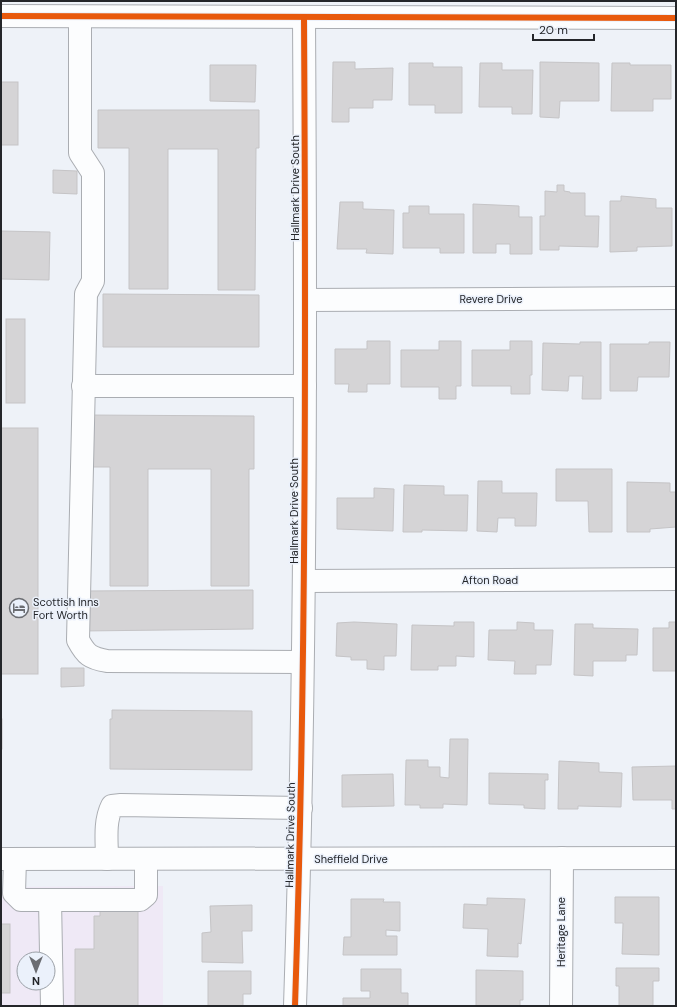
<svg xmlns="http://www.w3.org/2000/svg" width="677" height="1007" viewBox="0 0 677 1007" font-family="'DM Sans',sans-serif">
<rect width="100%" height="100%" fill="#eef2f8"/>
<path fill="#efe9f6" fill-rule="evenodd" d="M163 886V1006H1V887ZM24 959H48V983H24Z"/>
<g fill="#d5d4d6" stroke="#c5c4c6">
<polygon points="333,62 355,62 355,69 393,68 392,100 373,100 373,108 349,108 349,122 332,122"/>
<polygon points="540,62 599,63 599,101 560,101 559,118 540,117"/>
<polygon points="409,63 433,63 433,67 462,67 462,113 435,113 435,105 409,105"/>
<polygon points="480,63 502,63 502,70 533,70 532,114 512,114 512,107 479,107"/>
<polygon points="612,63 630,63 630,65 671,65 671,99 653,99 653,111 611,111"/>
<polygon points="210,65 256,65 255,102 210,101"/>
<rect x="1" y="82" width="17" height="63"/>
<polygon points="98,110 259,110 259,148 256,148 255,290 218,290 218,149 168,149 168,289 129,289 129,148 98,148"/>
<polygon points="53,170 77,171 77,194 53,193"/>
<polygon points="557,185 564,185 564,191 570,192 570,193 585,193 585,216 599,216 598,247 559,246 559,250 540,250 540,216 545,216 545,191 557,192"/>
<polygon points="621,196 656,199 656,208 672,208 672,246 637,247 637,251 610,252 610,201 621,201"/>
<polygon points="340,202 363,202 363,209 394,210 393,254 366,253 367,249 337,249"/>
<polygon points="473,204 519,206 519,217 532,217 532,254 510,254 510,244 496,244 496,253 473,253"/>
<polygon points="409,206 429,206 429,214 464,214 464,253 440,253 440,248 403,248 403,213 409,213"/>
<polygon points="1,231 50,232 49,280 1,279"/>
<polygon points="103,294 259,295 259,347 103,347"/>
<rect x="6" y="319" width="19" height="84"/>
<polygon points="367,341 390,341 390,384 367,384 367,392 348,392 349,384 335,384 335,349 367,349"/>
<polygon points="439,341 461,341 461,386 456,386 456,399 439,399 439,387 401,387 401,350 439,350"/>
<polygon points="510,341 532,341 532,375 530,375 530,394 511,394 511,386 472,386 472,350 510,350"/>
<polygon points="580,342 601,342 601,399 582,399 583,376 569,376 568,391 542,390 543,343 580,344"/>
<polygon points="649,342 670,342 669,377 638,377 637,391 610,391 610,344 649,344"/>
<polygon points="87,415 254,416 254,469 249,469 249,586 211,586 211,469 148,469 148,586 110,586 110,467 87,467"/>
<rect x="1" y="428" width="37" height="246"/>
<polygon points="556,469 612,469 612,532 589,532 588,501 556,501"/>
<polygon points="478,481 502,481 502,493 537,493 536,526 515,526 515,518 498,518 497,532 477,531"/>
<polygon points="627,482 670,483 670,492 676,492 676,527 650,529 650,532 627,532"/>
<polygon points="404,485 444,486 444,495 468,495 467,531 422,530 422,532 403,532"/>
<polygon points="374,488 394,489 393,531 337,529 337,498 374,498"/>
<polygon points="253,590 253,629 82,631 82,591"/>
<polygon points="354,622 397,624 396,656 384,656 384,670 367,669 367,660 351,660 351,657 336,656 337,623"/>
<polygon points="454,622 474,622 474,657 456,656 456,666 438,666 438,670 411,670 412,625 454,626"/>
<polygon points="517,622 534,623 534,630 553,630 551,665 536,665 536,674 514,674 515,661 488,660 489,630 517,630"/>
<polygon points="669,622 676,622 676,671 653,671 653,628 669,628"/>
<polygon points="575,624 593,624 593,628 638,629 637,655 626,655 626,661 593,661 593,676 574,675"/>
<polygon points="61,668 84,668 84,686 61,687"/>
<polygon points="112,710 252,711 252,770 110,769 110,719 112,719"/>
<rect x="1" y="719" width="1" height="30"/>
<polygon points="450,739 468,739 467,805 443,804 443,808 420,808 420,805 405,805 406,760 428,760 428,767 440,767 440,777 449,778"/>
<polygon points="559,761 599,763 599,772 622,773 621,807 578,806 578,809 558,809"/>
<polygon points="676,766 676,809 672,809 672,800 633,800 632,767"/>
<polygon points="489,773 548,774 548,780 545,780 545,809 524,808 524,805 489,804"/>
<polygon points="393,774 394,806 342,807 342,775"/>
<polygon points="615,897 659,897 659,955 622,954 623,923 615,923"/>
<polygon points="487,898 525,899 521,944 518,943 518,957 487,956 488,929 463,928 464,904 487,905"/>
<polygon points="351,899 384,899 383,902 400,902 400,931 386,930 386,936 397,936 397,955 343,955 344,937 351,937"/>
<polygon points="252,905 252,931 242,931 243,963 202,962 202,933 211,932 210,906"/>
<polygon points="100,908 138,909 138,1006 75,1006 75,949 94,949 94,916 100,916"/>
<rect x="1" y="924" width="9" height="69"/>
<polygon points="616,968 659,968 659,981 653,981 653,1006 619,1006 619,986 616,986"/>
<polygon points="361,969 401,969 401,993 408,993 408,1006 343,1006 343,998 370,998 370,991 361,991"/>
<polygon points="476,970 523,971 523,1000 520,1000 520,1006 476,1006"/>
<polygon points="208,971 251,971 251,994 243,994 243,1006 208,1006"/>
</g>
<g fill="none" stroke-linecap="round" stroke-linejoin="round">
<defs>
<g id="minor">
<polyline points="1,16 676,18"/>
<path d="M80 17V153L93 173V281L86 294 78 640C86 655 90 658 107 661L302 662"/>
<polyline points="305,300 676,298"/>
<polyline points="83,386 305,386"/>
<polyline points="304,581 676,579"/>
<polyline points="1,859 676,858"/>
<polyline points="15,859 14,893 21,900 50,900"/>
<path d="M107 859C107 842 104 822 112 806L121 805 301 808"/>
<polyline points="52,1006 50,900 140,900 146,895 146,859"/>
<path d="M295 1006C306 676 306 347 304 17"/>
<polyline points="561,1006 562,858"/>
</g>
</defs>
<use href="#minor" stroke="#aaadb2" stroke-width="24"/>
<use href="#minor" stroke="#fcfdfe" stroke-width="22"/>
<defs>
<g id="cycleway">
<polyline points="1,16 676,18"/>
<path d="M295 1006C306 676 306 347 304 17"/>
</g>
</defs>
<use href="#cycleway" stroke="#ebf1fb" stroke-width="8"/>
<use href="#cycleway" stroke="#e8590c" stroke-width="6"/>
</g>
<defs>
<symbol id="hotel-ring" viewBox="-11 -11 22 22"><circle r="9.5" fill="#ebf1fb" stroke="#6b6d72" stroke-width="1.5"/><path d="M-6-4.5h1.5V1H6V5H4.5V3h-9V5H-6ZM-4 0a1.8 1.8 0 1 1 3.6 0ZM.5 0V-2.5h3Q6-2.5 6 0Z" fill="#6b6d72"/></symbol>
</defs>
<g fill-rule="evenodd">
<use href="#hotel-ring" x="8" y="597" width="22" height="22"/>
</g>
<g text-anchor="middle" stroke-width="3" stroke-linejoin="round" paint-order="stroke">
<g font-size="11" fill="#24262a" stroke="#ebf1fb">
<text transform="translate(295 188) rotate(-90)" y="4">Hallmark Drive South</text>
<text x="491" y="303">Revere Drive</text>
<text transform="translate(294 511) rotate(-90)" y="4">Hallmark Drive South</text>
<text x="490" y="584">Afton Road</text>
<text transform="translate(290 835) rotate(-89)" y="4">Hallmark Drive South</text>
<text x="351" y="863">Sheffield Drive</text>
<text transform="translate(561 932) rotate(-90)" y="4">Heritage Lane</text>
</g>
<g font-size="11" fill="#24262a" stroke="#ebf1fb" text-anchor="start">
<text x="33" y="606">Scottish Inns<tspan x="33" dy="13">Fort Worth</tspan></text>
</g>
</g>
<rect width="677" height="1007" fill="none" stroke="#24262a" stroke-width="4"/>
<g transform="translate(36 971) rotate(180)"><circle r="19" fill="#ebf1fb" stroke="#9ba0a7"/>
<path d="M0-3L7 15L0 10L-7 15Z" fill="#6b6d72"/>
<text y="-6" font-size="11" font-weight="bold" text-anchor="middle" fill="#24262a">N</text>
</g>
<path d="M533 34v6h61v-6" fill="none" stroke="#24262a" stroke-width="2"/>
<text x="539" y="34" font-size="12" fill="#24262a" stroke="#ebf1fb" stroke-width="3" paint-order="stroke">20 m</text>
</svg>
